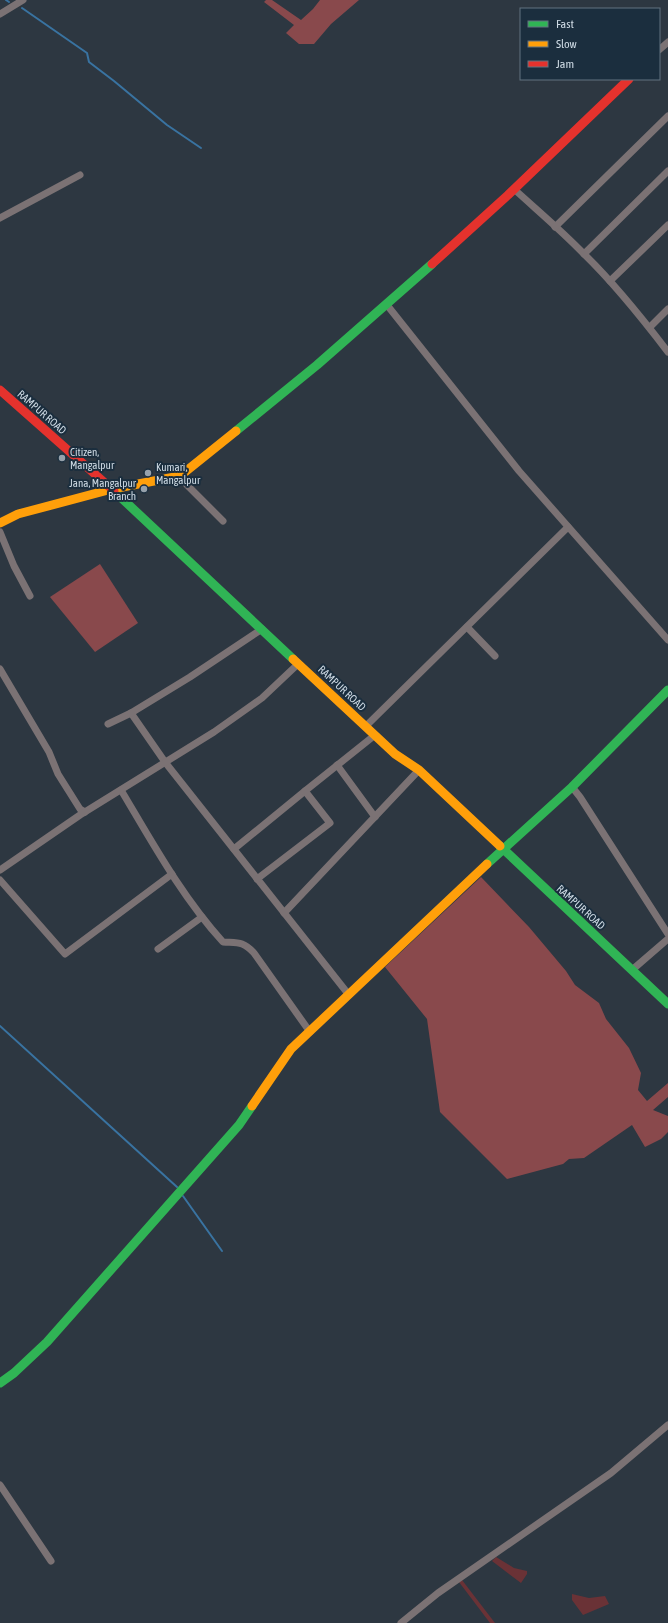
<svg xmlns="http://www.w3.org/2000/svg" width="668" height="1623" viewBox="0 0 668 1623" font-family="'Asap Condensed',sans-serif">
<rect width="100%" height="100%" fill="#2d3741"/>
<g fill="#6a3236">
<polygon points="496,1557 514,1568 527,1571 527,1574 521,1583 492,1561"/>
<polygon points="462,1580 495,1623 490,1623 459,1582"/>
<polygon points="572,1594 589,1598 605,1596 609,1604 583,1615 572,1600"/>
</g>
<g fill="#89494c">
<polygon points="266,0 272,0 301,20 313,9 320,0 359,0 331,24 314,44 299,44 286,33 294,25 264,2"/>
<polygon points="100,564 138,623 95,652 50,597"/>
<polygon points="481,877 529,927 566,971 575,985 599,1003 606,1019 629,1048 641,1073 638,1090 647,1101 668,1083 668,1097 653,1110 668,1116 668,1132 661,1139 645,1147 632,1125 584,1158 569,1159 563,1164 507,1179 440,1112 427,1019 385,967"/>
</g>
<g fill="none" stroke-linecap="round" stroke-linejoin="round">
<g stroke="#3973a1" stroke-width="2">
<polyline points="6,0 9,2"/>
<polyline points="22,8 87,53 89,62 114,81 167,125 201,148"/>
<polyline points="0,1026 177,1187"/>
<polyline points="183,1196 222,1251"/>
</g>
<g stroke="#7b7274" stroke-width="7">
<polyline points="0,14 23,0"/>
<polyline points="659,50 668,42"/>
<path d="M514 189C538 211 562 231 584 254 615 284 642 318 668 352"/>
<polyline points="0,218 80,175"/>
<polyline points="555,227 668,116"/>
<polyline points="584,254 668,171"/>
<polyline points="610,281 668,225"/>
<polyline points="387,305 519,471 668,640"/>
<polyline points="650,327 668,309"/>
<polyline points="180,476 187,485 223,521"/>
<polyline points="0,532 14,566 30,596"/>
<polyline points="467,627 495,656"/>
<polyline points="0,669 49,752 58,774 80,809 85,812"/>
<polyline points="131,713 165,762 349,995"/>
<polyline points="108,724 131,713 190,677 262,629"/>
<polyline points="366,726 568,527"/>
<polyline points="337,765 375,817"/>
<polyline points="572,787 580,797 668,934"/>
<path d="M121 790C152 842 182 897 223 942 238 943 243 941 254 953L310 1032"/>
<polyline points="234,849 305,791"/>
<polyline points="0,870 80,815 214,732 262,698 298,664"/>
<polyline points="257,879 330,823 305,791 375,735"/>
<polyline points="0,880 65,954 172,874"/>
<polyline points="284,913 419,770"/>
<polyline points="158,949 202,917"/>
<polyline points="632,970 668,939"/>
<polyline points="0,1485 51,1561"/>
<polyline points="401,1623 438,1593 611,1473 668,1425"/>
</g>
<g stroke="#30b455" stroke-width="9">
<polyline points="236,431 317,365 432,264"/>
<polyline points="114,491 293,659"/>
<polyline points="500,846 668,1004"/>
<polyline points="487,864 572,787 668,690"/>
<polyline points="0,1383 14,1373 47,1342 239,1125 252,1106"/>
</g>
<g stroke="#ff9f0a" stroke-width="9">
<polyline points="0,523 18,514 112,489 180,476 236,431"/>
<polyline points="293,659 395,754 419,770 500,846"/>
<polyline points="252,1106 291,1049 487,864"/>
</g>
<g stroke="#e5322d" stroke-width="9">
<polyline points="432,264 508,195 629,79"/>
<polyline points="0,390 114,491"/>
</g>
</g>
<g fill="#96a1ab" stroke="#1b2e3e" stroke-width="1.5">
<circle cx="62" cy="458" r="4"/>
<circle cx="148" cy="473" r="4"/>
<circle cx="144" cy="489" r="4"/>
</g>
<g text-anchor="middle" stroke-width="4" stroke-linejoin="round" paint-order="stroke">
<g font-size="11" fill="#cedae4" stroke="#1b2e3e">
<text transform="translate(42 412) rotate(41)" y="4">RAMPUR ROAD</text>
<text transform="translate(342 688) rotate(43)" y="4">RAMPUR ROAD</text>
<text transform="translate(581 907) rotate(42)" y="4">RAMPUR ROAD</text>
</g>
<g font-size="11" fill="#cedae4" stroke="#1b2e3e" text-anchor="start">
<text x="70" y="456">Citizen,<tspan x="70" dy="13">Mangalpur</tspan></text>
<text x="156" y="471">Kumari,<tspan x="156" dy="13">Mangalpur</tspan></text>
<text x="136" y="487" text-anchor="end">Jana, Mangalpur<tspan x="136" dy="13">Branch</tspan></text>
</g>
</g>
<rect x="520" y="8" width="140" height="72" fill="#1b2e3e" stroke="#637380"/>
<rect x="528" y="21" width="20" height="6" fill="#30b455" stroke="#637380"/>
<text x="556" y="28" font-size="12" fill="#cedae4">Fast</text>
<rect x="528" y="41" width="20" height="6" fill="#ff9f0a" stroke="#637380"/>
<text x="556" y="48" font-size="12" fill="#cedae4">Slow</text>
<rect x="528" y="61" width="20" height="6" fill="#e5322d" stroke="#637380"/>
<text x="556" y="68" font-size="12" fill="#cedae4">Jam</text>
</svg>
